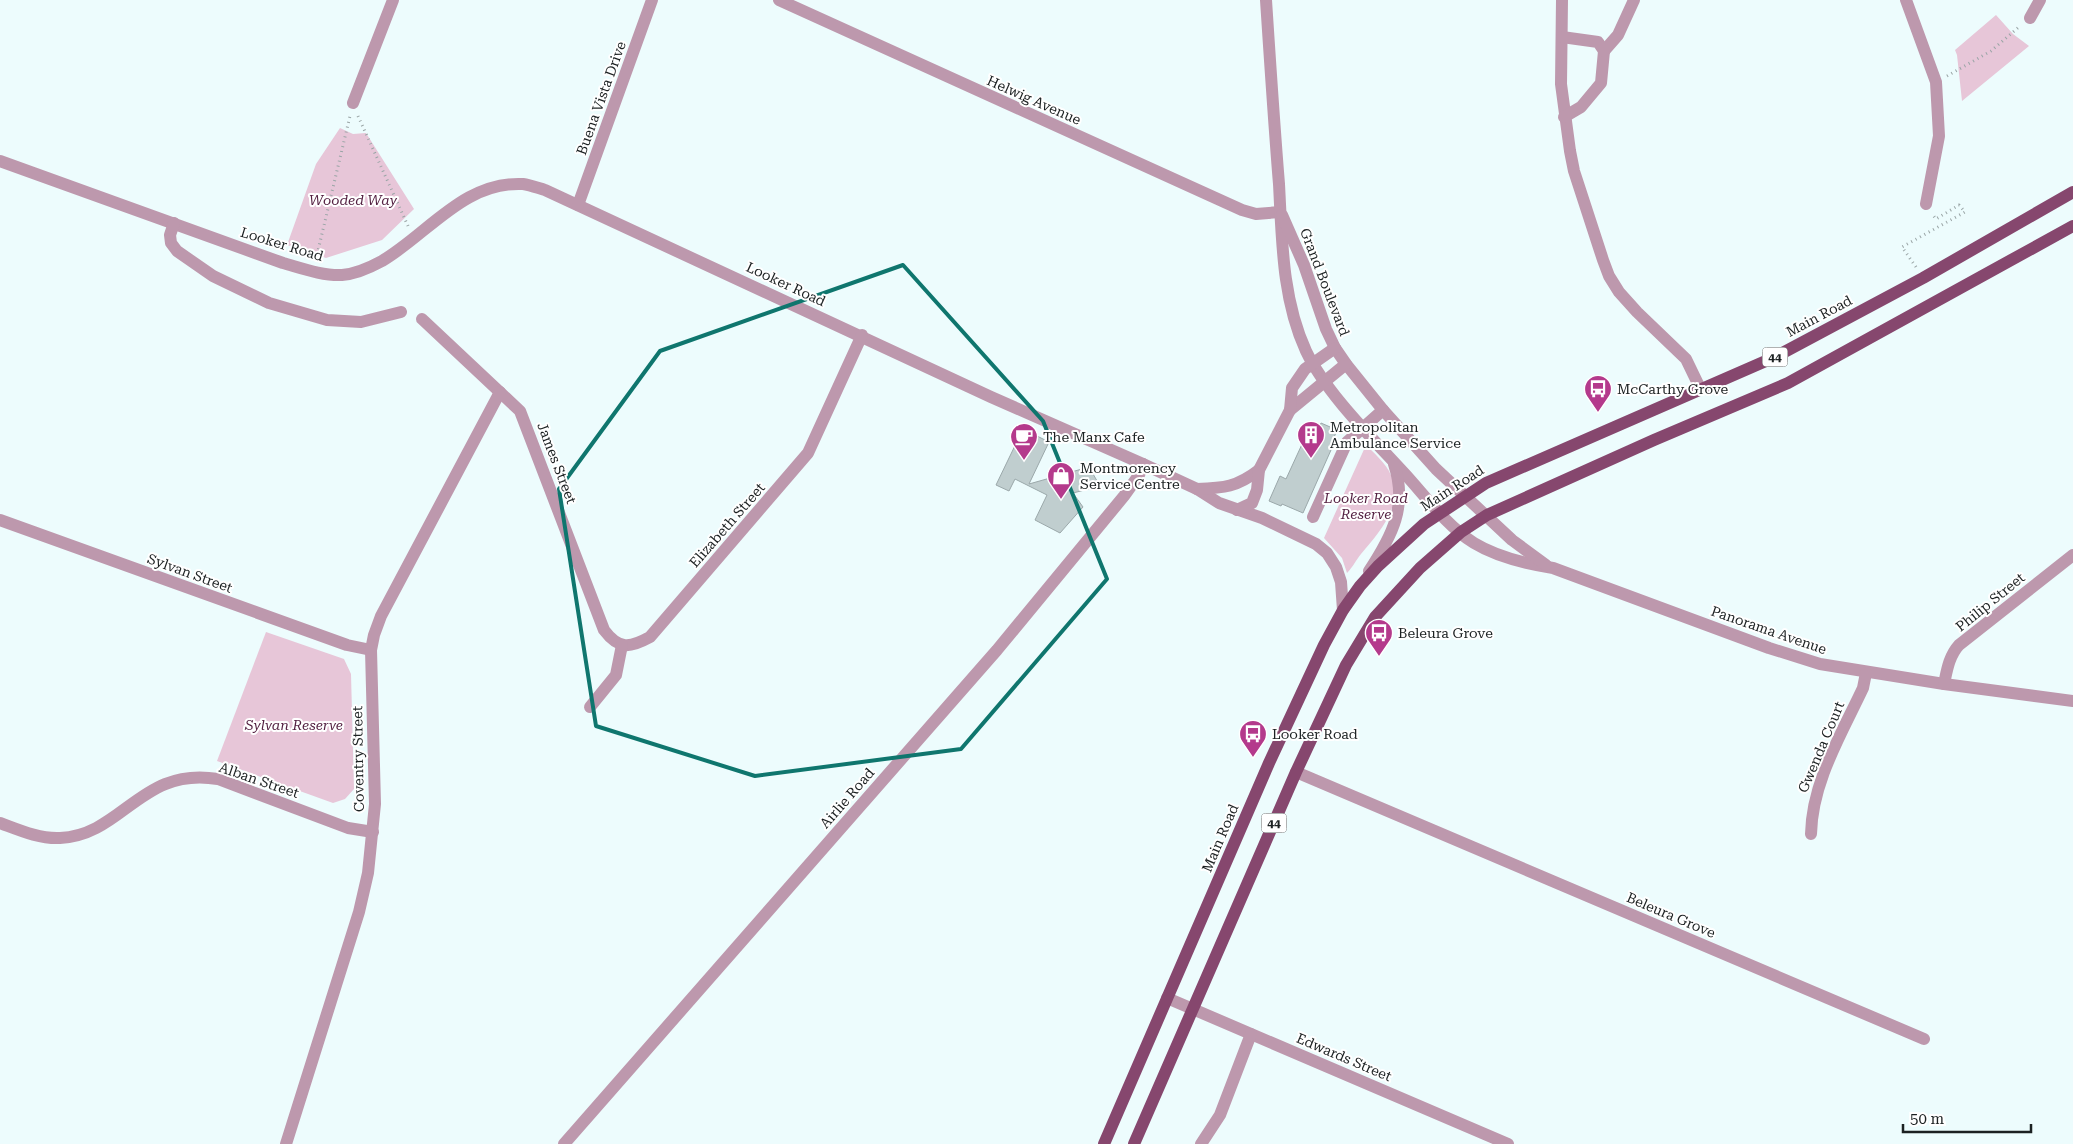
<svg xmlns="http://www.w3.org/2000/svg" width="2073" height="1144" viewBox="0 0 2073 1144" font-family="'Roboto Serif',serif">
<rect width="100%" height="100%" fill="#edfcfd"/>
<g fill="#e7c6d8">
<polygon points="1996,15 2013,34 2029,46 1962,101 1957,55 1955,50"/>
<polygon points="340,128 353,134 366,133 414,209 382,240 326,258 287,245 316,164"/>
<path d="M1366 445C1374 453 1383 461 1389 471 1406 504 1380 531 1361 554 1356 560 1353 567 1347 573L1342 558 1324 538Z"/>
<polygon points="266,632 344,659 351,674 354,789 345,799 333,803 217,761"/>
</g>
<g fill="#c0cecf" stroke="#9ba8aa">
<polygon points="1321,423 1337,430 1333,440 1335,441 1303,513 1282,504 1281,506 1269,501 1280,476 1286,479 1309,429 1317,433"/>
<polygon points="1023,429 1049,442 1029,484 1089,467 1100,486 1073,493 1083,507 1060,533 1035,520 1047,495 1015,479 1009,491 996,485"/>
</g>
<g fill="none" stroke-linecap="round" stroke-linejoin="round">
<g stroke="#9aa5a6" stroke-width="3" stroke-dasharray="1 4" stroke-linecap="butt">
<polyline points="1947,76 1991,51 2020,26"/>
<polyline points="358,116 408,226"/>
<polyline points="316,259 350,116"/>
<polyline points="1916,267 1902,247 1965,212 1959,205 1936,219 1933,215"/>
</g>
<g stroke="#bd98ad" stroke-width="12">
<polyline points="779,0 1242,210 1256,214 1280,212"/>
<path d="M1266 0C1270 61 1274 123 1279 184 1282 240 1282 299 1306 351 1326 393 1373 439 1405 474 1426 497 1447 526 1474 543 1497 557 1527 564 1553 568L1769 648 1820 664 1944 684 2073 701"/>
<polyline points="1562,0 1561,84 1570,151 1574,171 1603,260 1609,276 1619,292 1637,312 1686,359 1700,388"/>
<polyline points="1906,0 1936,82 1939,136 1926,204"/>
<polyline points="2030,18 2040,0"/>
<polyline points="1562,37 1598,42 1604,51 1601,83 1581,107 1564,117"/>
<polyline points="1604,51 1618,35 1634,0"/>
<polyline points="353,103 393,0"/>
<path d="M0 161 283 263C301 268 323 276 342 275 355 274 371 267 382 261 428 234 464 181 523 184 530 185 538 188 545 190L991 397 1143 464 1197 489 1219 503 1262 518 1316 544 1327 553 1336 567 1341 582 1343 610"/>
<polyline points="578,205 652,0"/>
<polyline points="1282,215 1304,265 1326,329 1335,348 1346,364 1383,410 1436,469 1512,540 1546,565"/>
<polyline points="174,223 170,235 171,243 177,251 213,276 269,303 327,320 361,322 401,312"/>
<path d="M422 319 520 411 604 630C619 650 630 648 650 637L808 453 862 335"/>
<polyline points="1290,410 1346,364"/>
<path d="M1197 489C1224 488 1237 487 1259 470"/>
<polyline points="1237,510 1252,503 1257,490 1259,470 1290,410 1292,388 1305,369 1335,348"/>
<polyline points="1313,517 1347,442 1383,410"/>
<polyline points="0,520 347,645 371,650"/>
<path d="M1369 571C1392 536 1408 506 1394 464"/>
<path d="M1944 684C1947 670 1949 656 1959 645L2073 555"/>
<polyline points="590,707 616,675 622,645"/>
<polyline points="1296,772 1924,1039"/>
<path d="M0 823C19 830 39 839 60 838 123 835 141 766 218 779L348 828 373 832"/>
<path d="M1811 834C1812 782 1841 735 1863 688L1866 673"/>
<polyline points="1167,998 1508,1144"/>
<polyline points="286,1144 359,912 368,873 375,804 371,650 374,635 381,616 500,392"/>
<polyline points="564,1144 997,650 1124,496 1139,475 1143,464"/>
<polyline points="1201,1144 1220,1115 1251,1034"/>
</g>
<g stroke="#86476e" stroke-width="12">
<polyline points="1104,1144 1269,763 1324,645 1343,610 1360,586 1378,566 1424,524 1486,483 1775,357 1923,278 2073,192"/>
<polyline points="1134,1144 1296,772 1346,665 1375,617 1420,568 1461,532 1487,515 1654,440 1788,383 2073,226"/>
</g>
</g>
<path fill="none" stroke="#0f766e" stroke-width="4" stroke-linejoin="round" d="M903 265 1043 421 1107 579 961 749 755 776 596 726 559 489 660 351Z"/>
<defs>
<symbol id="bus-pin" viewBox="-11 -11 22 30"><path d="M0 17L-7.5 6A9.5 9.5 0 1 1 7.5 6Z" fill="#b43a8c" stroke="#fff"/><path d="M-5-6H5V4H4V6H2V4H-2V6H-4V4H-5ZM-3.5-4V0h7V-4ZM-3.5 1.2v1.5H-2V1.2ZM2 1.2v1.5H3.5V1.2Z" fill="#fff"/></symbol>
<symbol id="building-pin" viewBox="-11 -11 22 30"><path d="M0 17L-7.5 6A9.5 9.5 0 1 1 7.5 6Z" fill="#b43a8c" stroke="#fff"/><path d="M-4-6H4V6H1V3H-1V6H-4ZM-2.5-4.3h1.7v1.8h-1.7ZM.8-4.3h1.7v1.8H.8ZM-2.5-1h1.7V.8h-1.7ZM.8-1h1.7V.8H.8Z" fill="#fff"/></symbol>
<symbol id="cafe-pin" viewBox="-11 -11 22 30"><path d="M0 17L-7.5 6A9.5 9.5 0 1 1 7.5 6Z" fill="#b43a8c" stroke="#fff"/><path d="M-5.5-4.5H6V0H3Q3 3.5 0 3.5H-2.5Q-5.5 3.5-5.5 0ZM3-3.2v2h1.7v-2ZM-6 4.5H4V6H-6Z" fill="#fff"/></symbol>
<symbol id="shop-pin" viewBox="-11 -11 22 30"><path d="M0 17L-7.5 6A9.5 9.5 0 1 1 7.5 6Z" fill="#b43a8c" stroke="#fff"/><path d="M-5-2.5h2.3a2.7 3.5 0 0 1 5.4 0H5L5.5 6h-11ZM-1.5-2.5h3a1.5 2.3 0 0 0-3 0Z" fill="#fff"/></symbol>
</defs>
<g fill-rule="evenodd">
<use href="#bus-pin" x="1582" y="373" width="32" height="43"/>
<use href="#building-pin" x="1295" y="419" width="32" height="43"/>
<use href="#cafe-pin" x="1008" y="421" width="32" height="43"/>
<use href="#shop-pin" x="1045" y="460" width="32" height="43"/>
<use href="#bus-pin" x="1363" y="617" width="32" height="43"/>
<use href="#bus-pin" x="1237" y="718" width="32" height="43"/>
</g>
<g text-anchor="middle" stroke-width="4" stroke-linejoin="round" paint-order="stroke">
<g fill="#fff" stroke="#606464" stroke-width="1">
<rect x="1762.5" y="347.5" width="25" height="19" rx="4"/>
<rect x="1261.5" y="813.5" width="25" height="19" rx="4"/>
</g>
<g font-size="12" font-weight="bold" fill="#1c2122">
<text x="1775" y="361">44</text>
<text x="1274" y="827">44</text>
</g>
<g font-size="14" fill="#1c2122" stroke="#fff">
<text transform="translate(601 98) rotate(-70)" y="5">Buena Vista Drive</text>
<text transform="translate(1034 100) rotate(24)" y="5">Helwig Avenue</text>
<text transform="translate(282 244) rotate(17)" y="5">Looker Road</text>
<text transform="translate(1325 282) rotate(69)" y="5">Grand Boulevard</text>
<text transform="translate(786 284) rotate(25)" y="5">Looker Road</text>
<text transform="translate(1819 316) rotate(-28)" y="5">Main Road</text>
<text transform="translate(557 463) rotate(69)" y="5">James Street</text>
<text transform="translate(1452 488) rotate(-33)" y="5">Main Road</text>
<text transform="translate(727 525) rotate(-49)" y="5">Elizabeth Street</text>
<text transform="translate(190 573) rotate(20)" y="5">Sylvan Street</text>
<text transform="translate(1990 602) rotate(-39)" y="5">Philip Street</text>
<text transform="translate(1769 630) rotate(19)" y="5">Panorama Avenue</text>
<text transform="translate(1821 747) rotate(-67)" y="5">Gwenda Court</text>
<text transform="translate(358 759) rotate(-91)" y="5">Coventry Street</text>
<text transform="translate(259 780) rotate(19)" y="5">Alban Street</text>
<text transform="translate(847 798) rotate(-49)" y="5">Airlie Road</text>
<text transform="translate(1220 838) rotate(-67)" y="5">Main Road</text>
<text transform="translate(1671 915) rotate(23)" y="5">Beleura Grove</text>
<text transform="translate(1344 1057) rotate(23)" y="5">Edwards Street</text>
</g>
<g font-size="14" font-style="italic" fill="#521f40" stroke="#fff">
<text x="353" y="205">Wooded Way</text>
<text x="1366" y="503">Looker Road<tspan x="1366" dy="16">Reserve</tspan></text>
<text x="294" y="730">Sylvan Reserve</text>
</g>
<g font-size="14" fill="#1c2122" stroke="#fff" text-anchor="start">
<text x="1617" y="394">McCarthy Grove</text>
<text x="1330" y="432">Metropolitan<tspan x="1330" dy="16">Ambulance Service</tspan></text>
<text x="1043" y="442">The Manx Cafe</text>
<text x="1080" y="473">Montmorency<tspan x="1080" dy="16">Service Centre</tspan></text>
<text x="1398" y="638">Beleura Grove</text>
<text x="1272" y="739">Looker Road</text>
</g>
</g>
<path d="M1903 1124v8h128v-8" fill="none" stroke="#1c2122" stroke-width="2.5"/>
<text x="1910" y="1124" font-size="15" fill="#1c2122" stroke="#ffffff" stroke-width="4" paint-order="stroke">50 m</text>
</svg>
